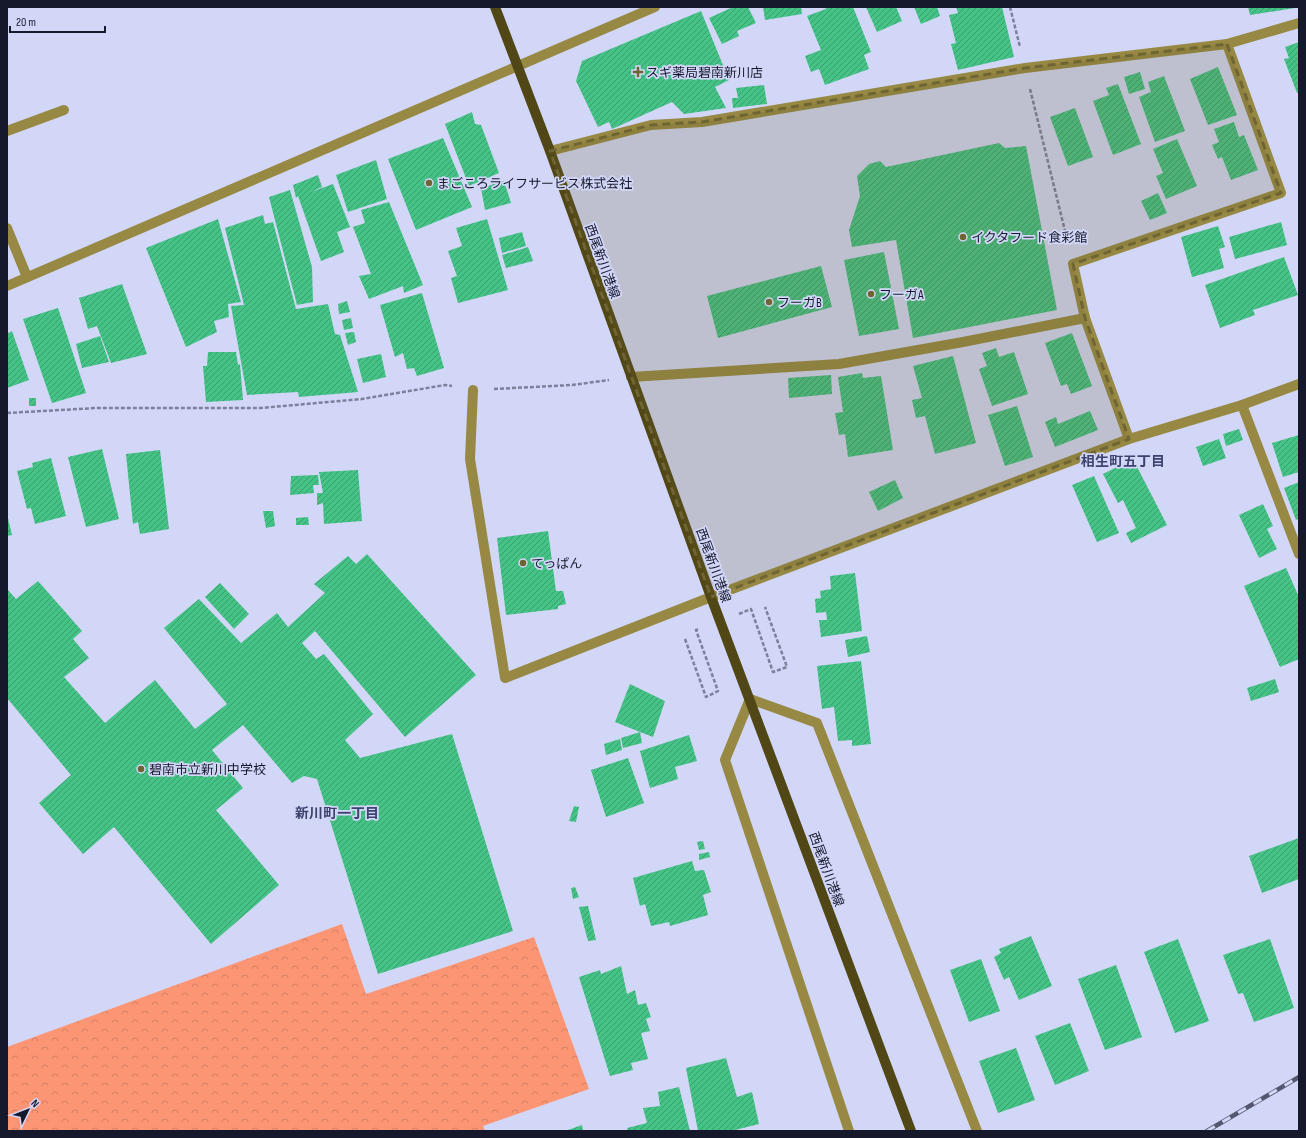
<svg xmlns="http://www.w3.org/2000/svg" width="1306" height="1138" viewBox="0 0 1306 1138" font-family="'Sofia Sans Condensed','Noto Sans JP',sans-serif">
<defs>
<pattern id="park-crowns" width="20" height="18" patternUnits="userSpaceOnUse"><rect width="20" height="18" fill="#fc9574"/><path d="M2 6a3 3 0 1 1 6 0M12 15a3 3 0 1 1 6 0" fill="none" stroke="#d78065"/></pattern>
<pattern id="building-hatch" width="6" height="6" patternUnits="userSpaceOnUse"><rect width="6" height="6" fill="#45c386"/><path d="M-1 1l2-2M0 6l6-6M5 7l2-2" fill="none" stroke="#399d6e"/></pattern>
</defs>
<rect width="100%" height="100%" fill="#d2d7f8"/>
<polygon fill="url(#park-crowns)" points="342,924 366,994 534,937 589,1089 483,1126 485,1131 7,1131 7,1047"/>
<g fill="url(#building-hatch)">
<polygon points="733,7 748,7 756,23 737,31 739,36 722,44 709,18"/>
<polygon points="763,7 801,7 802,14 765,20"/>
<polygon points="825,7 853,7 871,52 864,55 869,69 825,85 819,69 811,72 805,56 821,50 807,16 826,9"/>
<polygon points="866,7 896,7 902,21 877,32"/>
<polygon points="914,7 937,7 940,16 921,24"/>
<polygon points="956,7 1002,7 1014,57 958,70 951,44 956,43 949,15 958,13"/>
<polygon points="1248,7 1295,7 1295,8 1250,15"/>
<polygon points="701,11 729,80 715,87 726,108 684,114 672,102 612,129 609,122 598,127 576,81 582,61"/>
<polygon points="1299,42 1299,93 1297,93 1284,59 1289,58 1285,47"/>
<polygon points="1218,67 1237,115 1208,125 1190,79"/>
<polygon points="1140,72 1145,89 1129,94 1124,77"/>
<polygon points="1164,76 1185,131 1155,142 1139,97 1151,92 1148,82"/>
<polygon points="1118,84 1141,144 1113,155 1093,101 1109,95 1106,88"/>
<polygon points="764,85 767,104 733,108 732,98 738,98 736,88"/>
<polygon points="1075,108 1093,157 1068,166 1050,117"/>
<polygon points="472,112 475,124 481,125 499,173 469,186 445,124"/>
<polygon points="1234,122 1239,137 1244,135 1258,170 1231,180 1222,157 1218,159 1212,145 1219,142 1214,129"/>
<polygon points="443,138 472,207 416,230 388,159"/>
<polygon points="1177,139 1197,186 1166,199 1156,176 1163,173 1153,149"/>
<polygon points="999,143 1005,148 1026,146 1057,310 913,338 896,240 852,247 849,230 860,196 857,176 869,164 880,161 886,167"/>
<polygon points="376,160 387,199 348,212 336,175"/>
<polygon points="318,175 322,187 311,192 333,184 350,227 337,232 344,252 321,261 298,196 296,198 293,185"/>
<polygon points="504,181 511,203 485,210 481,188"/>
<polygon points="290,190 312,267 313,302 297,305 269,197"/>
<polygon points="1158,193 1167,213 1150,220 1141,201"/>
<polygon points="389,202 423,285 404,293 403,286 369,299 359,276 371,274 353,227 365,223 361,210"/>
<polygon points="263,215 265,224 273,222 296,309 328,304 335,334 340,335 358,392 299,397 298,392 247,395 231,306 244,305 225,228"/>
<polygon points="218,219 241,302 228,304 229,317 214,321 217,332 186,347 146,248"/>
<polygon points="487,219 508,290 458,303 451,278 457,276 448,251 462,246 456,228"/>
<polygon points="1281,222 1287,245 1235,259 1229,237"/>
<polygon points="1218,226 1225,247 1219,249 1224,268 1192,277 1181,237"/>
<polygon points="522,232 526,246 502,253 499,238"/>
<polygon points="528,247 533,261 506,268 502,255"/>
<polygon points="884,252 899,329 859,336 844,260"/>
<polygon points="1284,257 1298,295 1253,310 1255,315 1220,328 1205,285"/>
<polygon points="821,266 832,307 718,338 707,296"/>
<polygon points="122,284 147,354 111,363 97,326 88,329 79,298"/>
<polygon points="422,293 444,368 417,376 414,368 407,369 403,353 395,357 380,305"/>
<polygon points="347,301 350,312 339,314 338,304"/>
<polygon points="58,308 86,393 52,403 23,319"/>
<polygon points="351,318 353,328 344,330 342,320"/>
<polygon points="12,331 29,380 7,388 7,334"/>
<polygon points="354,332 356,342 348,345 345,333"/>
<polygon points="1072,333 1092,386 1071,394 1067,384 1061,386 1045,343"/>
<polygon points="100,336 109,362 82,368 76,344"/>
<polygon points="996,348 999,357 1014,352 1028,394 992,406 979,369 987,366 982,353"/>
<polygon points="208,352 236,352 238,365 240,364 243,400 206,402 203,366 207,366"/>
<polygon points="381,354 386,377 363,383 357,359"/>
<polygon points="953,356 976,443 935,454 925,416 916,418 912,400 922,398 913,366"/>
<polygon points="862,373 863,378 881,376 893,450 848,457 845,434 839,435 835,413 843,412 838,377"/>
<polygon points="831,375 832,394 789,398 788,378"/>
<rect x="29" y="398" width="7" height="8"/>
<polygon points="1017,406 1033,457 1005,466 988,415"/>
<polygon points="1090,411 1098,430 1055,447 1045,422 1056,417 1058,424"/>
<polygon points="1239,429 1243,440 1226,446 1223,434"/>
<polygon points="1299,435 1299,472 1283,477 1272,443"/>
<polygon points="1219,439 1226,458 1203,466 1196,447"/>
<polygon points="102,449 119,519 86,527 68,457"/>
<polygon points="160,450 169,529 140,534 138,522 133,524 126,454"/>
<polygon points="51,458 66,516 35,524 31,508 27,509 17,471 33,467 32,463"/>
<polygon points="1133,459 1167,525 1131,543 1126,533 1136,528 1123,500 1118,503 1103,474"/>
<polygon points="358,470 362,521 324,524 323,503 317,505 317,493 323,493 319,472"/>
<polygon points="318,475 319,485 313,485 314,493 290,495 291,476"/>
<polygon points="1094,476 1119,533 1097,542 1072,485"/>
<polygon points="895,480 903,498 878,511 869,492"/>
<polygon points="1299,482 1299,519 1296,520 1284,488"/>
<polygon points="1263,504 1273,526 1267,529 1277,549 1259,558 1239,515"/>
<polygon points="263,511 273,511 275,526 266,528"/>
<polygon points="7,514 12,535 7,536"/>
<polygon points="308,517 309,525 296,525 296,518"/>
<polygon points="548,531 556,591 563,591 566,604 558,606 558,609 506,615 497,538"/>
<polygon points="367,554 476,675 405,737 315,631 302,643 316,659 324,654 373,714 345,740 360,758 452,734 513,931 378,974 317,779 304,776 292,783 243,725 212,750 243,788 216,810 279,885 211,944 114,827 83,854 39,803 71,775 7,698 7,589 16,599 38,581 82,631 73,639 89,658 64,677 105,723 155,680 195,729 227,704 164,628 199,599 241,643 277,613 288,627 325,593 314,584 348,556 356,564"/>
<polygon points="1286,568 1299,597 1299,659 1280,667 1244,586"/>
<polygon points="855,573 862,631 821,637 819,620 827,620 826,612 816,613 815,599 821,598 820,591 831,589 830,576"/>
<polygon points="220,583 249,614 234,629 205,597"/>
<polygon points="867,636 870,652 848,657 845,640"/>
<polygon points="861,661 871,744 852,746 852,740 838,741 834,707 822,709 817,666"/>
<polygon points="1275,679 1279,692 1251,701 1247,688"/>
<polygon points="630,684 665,701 653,737 640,732 642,743 623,748 621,738 640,732 615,722"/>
<polygon points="689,735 697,761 675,767 678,779 650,788 640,751"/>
<polygon points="620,739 622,750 606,755 604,744"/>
<polygon points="628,758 644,803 606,817 591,770"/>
<polygon points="574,806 579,807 576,822 569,821"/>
<polygon points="1299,838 1299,879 1262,893 1249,856"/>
<polygon points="703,841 705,849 699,850 697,842"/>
<polygon points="709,852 710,857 699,860 699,854"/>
<polygon points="692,861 695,871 704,870 711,892 703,895 708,915 670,926 669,922 651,926 645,904 640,906 633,878"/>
<polygon points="575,887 579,897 573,899 571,888"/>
<polygon points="588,906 596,940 588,941 579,907"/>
<polygon points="1031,936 1052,986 1019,1000 1009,977 1004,980 994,957 1001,953 999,949"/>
<polygon points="1178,939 1209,1021 1175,1033 1144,952"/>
<polygon points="1270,939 1294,1008 1254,1022 1243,993 1238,994 1223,955"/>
<polygon points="981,959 1000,1011 969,1022 950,970"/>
<polygon points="1116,965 1142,1037 1105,1050 1078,979"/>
<polygon points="621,966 627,994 635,990 638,1005 646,1003 651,1017 646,1019 650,1031 641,1033 648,1059 631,1063 633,1070 610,1076 579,977 600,970 601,974"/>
<polygon points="1070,1023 1089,1071 1055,1085 1035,1036"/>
<polygon points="1016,1048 1035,1100 998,1113 979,1061"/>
<polygon points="726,1058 737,1097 752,1092 759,1124 731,1131 698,1131 686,1068"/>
<polygon points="679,1087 690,1131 628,1131 627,1128 647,1123 643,1108 660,1106 658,1092"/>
<polygon points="582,1125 583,1131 565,1131"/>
</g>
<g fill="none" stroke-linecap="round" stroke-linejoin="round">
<g stroke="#7c809b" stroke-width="2.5" stroke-dasharray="4 2" stroke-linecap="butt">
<polyline points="1010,7 1020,47"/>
<polyline points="1030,89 1068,243"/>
<polyline points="494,389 572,385 609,380"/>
<polyline points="7,413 97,408 261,408 362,399 445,385 452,386"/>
<polyline points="739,614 751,609 773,672 787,667 765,607"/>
<polyline points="685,639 706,697 718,691 696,630 699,629"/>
</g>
<g stroke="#978944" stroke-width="10">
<polyline points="1227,44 1299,23"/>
<polyline points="7,131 64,110"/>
<polyline points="550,151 651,125 702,122 1025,68 1227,44 1281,193 1073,264 1085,318 1129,439"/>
<polyline points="7,228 27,277"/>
<polyline points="7,286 655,7"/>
<polyline points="631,377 839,364 963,342 1085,318"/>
<polyline points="473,390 470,459 505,678 711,597 1129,439 1242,405 1299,384"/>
<polyline points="1242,405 1299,554"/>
<polyline points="849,1131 725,760 750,699 817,723 977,1131"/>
</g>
<polyline stroke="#514716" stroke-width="10" points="495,7 550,151 711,597 911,1131"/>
<defs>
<polyline id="rail" points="1207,1131 1299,1077"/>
</defs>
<use href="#rail" stroke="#54576f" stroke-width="4.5"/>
<use href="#rail" stroke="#d2d7f8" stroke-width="3" stroke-dasharray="9" stroke-linecap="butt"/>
</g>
<path fill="#6f6532" fill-opacity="0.2" stroke="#6f6532" stroke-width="3" stroke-dasharray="8 5" stroke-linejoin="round" d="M1227 44 1281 193 1073 264 1085 318 1129 439 711 597 550 151 651 125 702 122 1025 68Z"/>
<g fill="#6f6532" stroke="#d2d7f8" stroke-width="1.5">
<path d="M636 66h4v4h4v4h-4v4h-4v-4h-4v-4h4z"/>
<circle cx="429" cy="183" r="4"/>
<circle cx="963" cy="237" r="4"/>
<circle cx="871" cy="294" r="4"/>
<circle cx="769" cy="302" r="4"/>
<circle cx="523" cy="563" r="4"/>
<circle cx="141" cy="769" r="4"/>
</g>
<g text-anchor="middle" stroke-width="3.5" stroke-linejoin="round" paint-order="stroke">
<g font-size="13" fill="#16182b" stroke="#d2d7f8" text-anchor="start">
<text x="646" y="77">スギ薬局碧南新川店</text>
<text x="437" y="188">まごころライフサービス株式会社</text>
<text x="971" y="242">イクタフード食彩館</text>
<text x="879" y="299">フーガA</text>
<text x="777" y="307">フーガB</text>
<text x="531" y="568">てっぱん</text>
<text x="149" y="774">碧南市立新川中学校</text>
</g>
<g font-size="13" fill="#16182b" stroke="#d2d7f8">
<text transform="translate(603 261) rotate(70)" y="5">西尾新川港線</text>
<text transform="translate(714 565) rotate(70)" y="5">西尾新川港線</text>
<text transform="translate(827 869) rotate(70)" y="5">西尾新川港線</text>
</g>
<g font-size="14" font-weight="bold" fill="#3e426f" stroke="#d2d7f8">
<text x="1123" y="466">相生町五丁目</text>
<text x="337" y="818">新川町一丁目</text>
</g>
</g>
<rect width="1306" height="1138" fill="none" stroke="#16182b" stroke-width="16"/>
<g transform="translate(28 1110) rotate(47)" stroke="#d2d7f8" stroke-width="3" paint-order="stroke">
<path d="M0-3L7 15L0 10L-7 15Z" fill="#16182b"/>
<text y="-6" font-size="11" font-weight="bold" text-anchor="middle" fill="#16182b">N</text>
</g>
<path d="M10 26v6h95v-6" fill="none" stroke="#16182b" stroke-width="2"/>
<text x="16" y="26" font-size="12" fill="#16182b" stroke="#d2d7f8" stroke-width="3" paint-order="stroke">20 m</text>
</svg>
